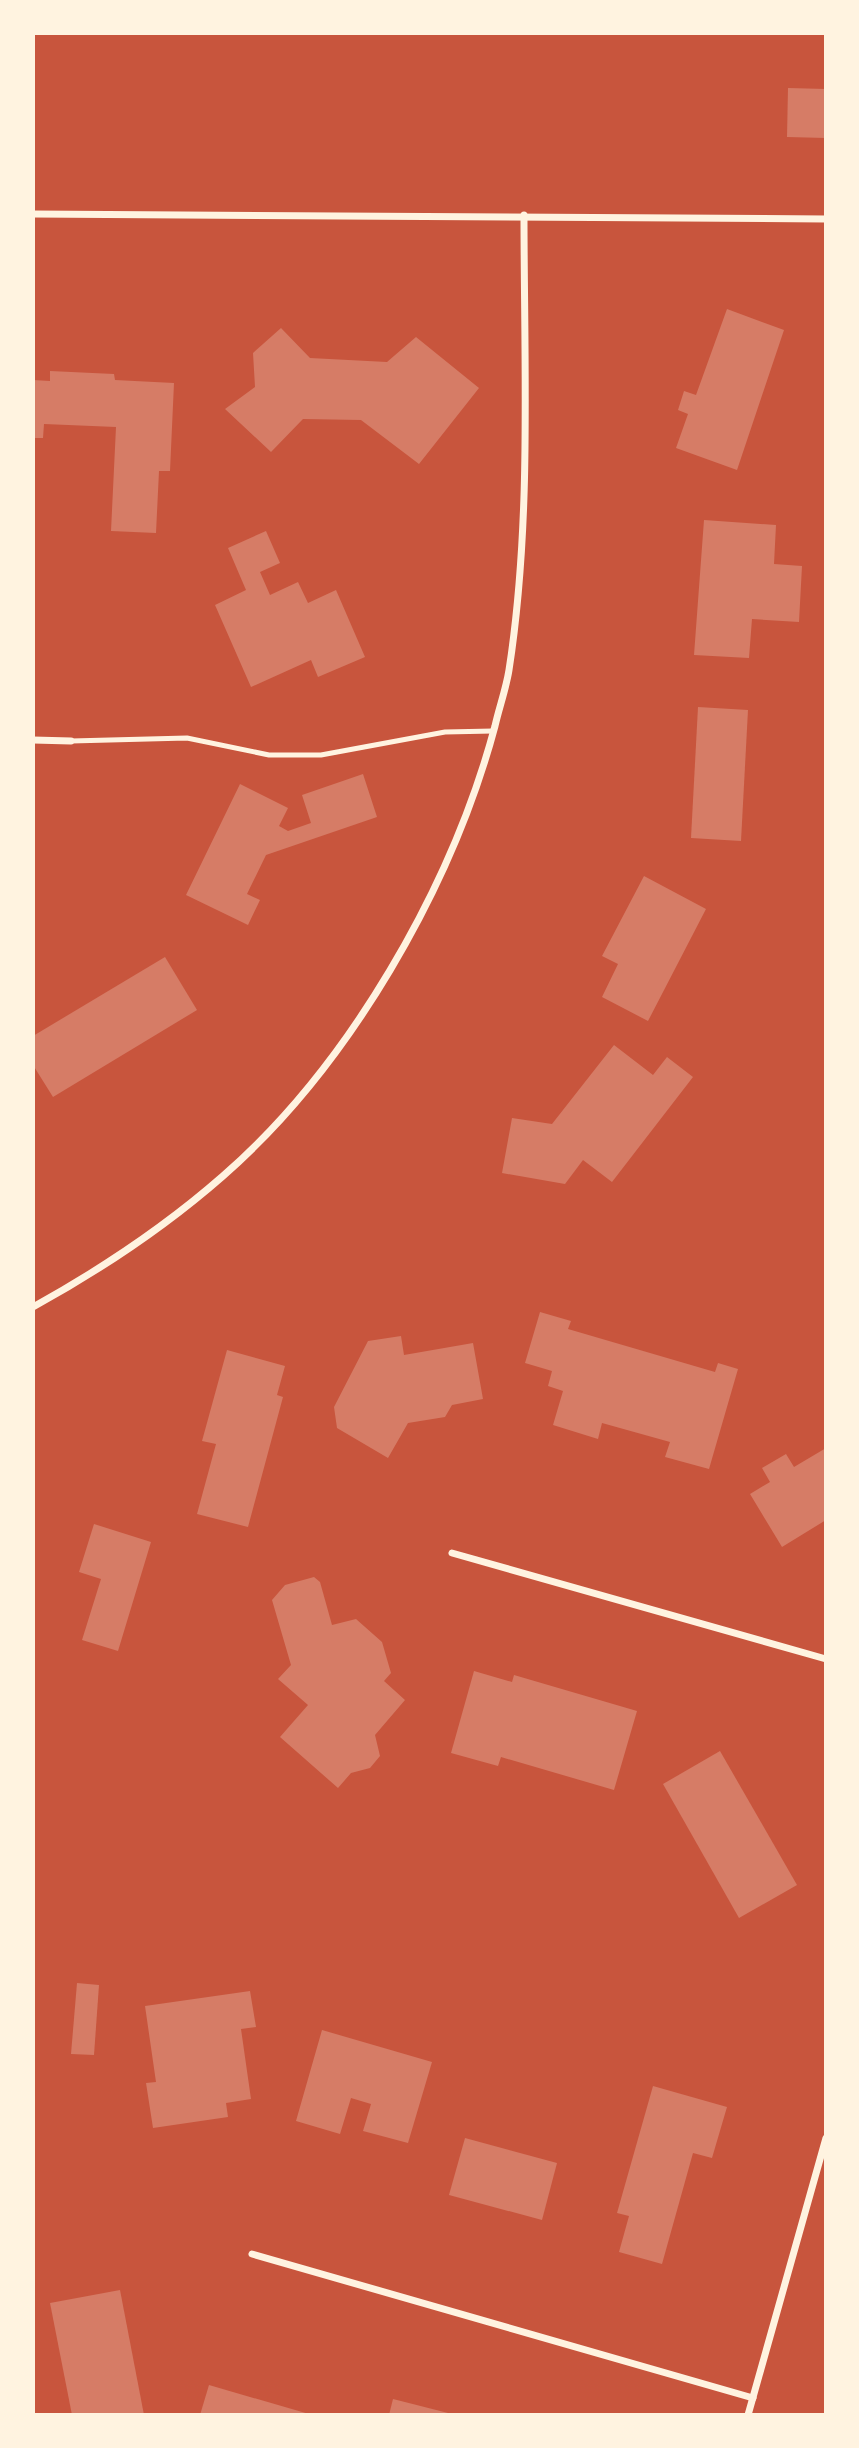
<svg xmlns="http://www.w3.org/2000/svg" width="859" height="2448" viewBox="0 0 859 2448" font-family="'Alegreya Sans',sans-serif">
<rect width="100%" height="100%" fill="#c8553d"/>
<g fill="#d67c66">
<polygon points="788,88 826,89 826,138 787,137"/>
<polygon points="727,309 784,330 737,470 676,448 688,414 678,410 684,391 696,395"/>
<polygon points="281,328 310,358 387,362 416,337 479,388 419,464 361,420 303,419 271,452 225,409 255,387 253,353"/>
<polygon points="50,371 114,374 115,380 174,383 170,471 159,471 156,533 111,531 116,427 44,424 43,438 33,438 33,380 50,381"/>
<polygon points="704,520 776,525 774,564 802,566 799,622 752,619 749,658 694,655"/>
<polygon points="266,531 280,563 260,572 270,595 298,582 308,603 336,590 365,657 318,677 311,660 251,687 215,605 246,590 228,548"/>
<polygon points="698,707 748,710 741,841 691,838"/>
<polygon points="363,774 377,817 266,855 247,894 260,900 248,925 186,895 240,784 288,808 279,826 288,831 311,823 302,795"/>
<polygon points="644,876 706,909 648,1021 602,997 618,964 602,956"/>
<polygon points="165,957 197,1010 53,1097 33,1065 33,1036"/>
<polygon points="614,1045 653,1075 667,1057 693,1077 612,1182 583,1160 565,1184 502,1173 512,1118 552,1124"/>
<polygon points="540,1312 571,1321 568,1329 715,1372 718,1363 738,1369 709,1469 665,1457 670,1442 602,1423 598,1439 553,1425 563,1391 548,1386 552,1371 525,1363"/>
<polygon points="401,1336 404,1355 473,1343 483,1399 452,1405 445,1417 408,1423 388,1458 337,1428 334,1407 368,1341"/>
<polygon points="227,1350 285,1366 277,1395 283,1397 248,1527 197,1514 216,1444 202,1441"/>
<polygon points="826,1448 826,1520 782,1547 750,1494 770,1482 762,1468 786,1454 794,1467"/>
<polygon points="94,1524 151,1542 118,1651 82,1640 101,1579 79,1572"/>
<polygon points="314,1577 320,1582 332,1625 356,1619 382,1642 391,1673 384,1681 405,1700 375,1735 380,1756 370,1768 351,1773 338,1788 280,1737 308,1705 278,1679 291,1665 272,1600 285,1585"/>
<polygon points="474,1671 512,1682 514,1675 637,1711 614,1790 501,1757 498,1766 451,1753"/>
<polygon points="720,1751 797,1885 739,1918 663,1784"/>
<polygon points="77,1983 99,1985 94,2055 71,2054"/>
<polygon points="250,1991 256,2027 241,2029 251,2099 226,2103 228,2117 153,2128 146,2083 156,2082 145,2006"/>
<polygon points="322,2030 432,2062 408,2143 363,2131 371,2104 351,2098 340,2134 296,2121"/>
<polygon points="653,2086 727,2107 712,2158 693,2153 662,2264 619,2252 629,2216 617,2213"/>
<polygon points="465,2138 557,2163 542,2220 449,2195"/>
<polygon points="120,2290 144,2415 72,2415 50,2303"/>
<polygon points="209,2385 309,2414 309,2415 200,2415"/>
<polygon points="393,2399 452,2414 452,2415 389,2415"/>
</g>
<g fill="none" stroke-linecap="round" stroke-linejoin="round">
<polyline stroke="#fff3e0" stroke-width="5" points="71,741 187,738 269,755 321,755 445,732 493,731"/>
<g stroke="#fff3e0" stroke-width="7">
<polyline points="33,214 826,219"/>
<polyline points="33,740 71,741"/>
<path d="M33 1307C100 1270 166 1226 223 1176 349 1066 452 887 495 726 499 708 506 689 509 670 532 521 524 366 524 215"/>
<polyline points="452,1553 826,1659"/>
<polyline points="252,2254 753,2398"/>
<polyline points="748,2415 826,2138"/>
</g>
</g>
<rect width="859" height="2448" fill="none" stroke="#fff3e0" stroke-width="70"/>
</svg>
